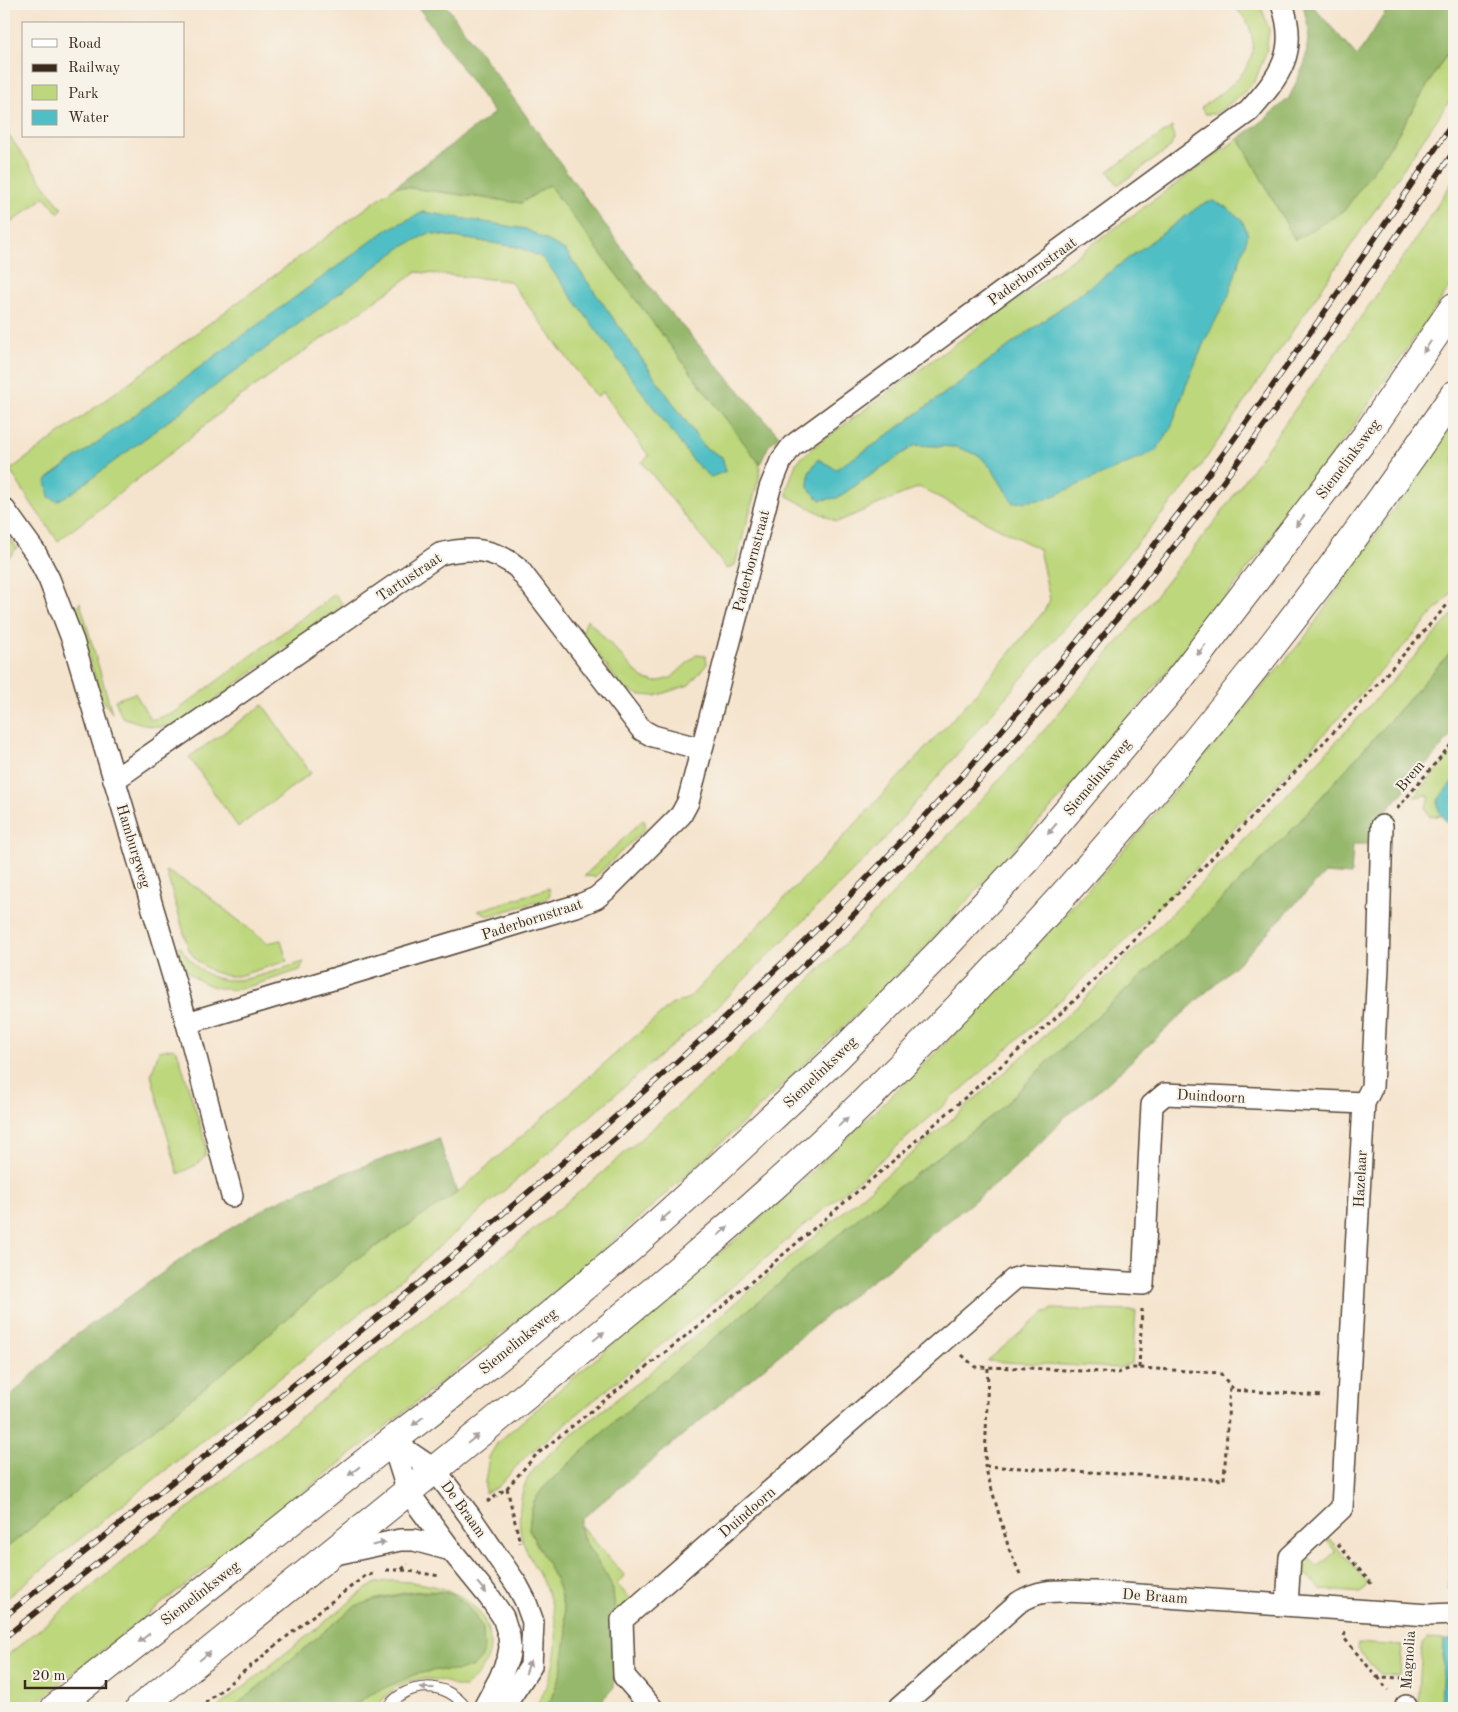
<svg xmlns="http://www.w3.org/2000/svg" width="1458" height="1712" viewBox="0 0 1458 1712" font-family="'Old Standard TT',serif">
<rect width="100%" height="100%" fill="#f7f3e8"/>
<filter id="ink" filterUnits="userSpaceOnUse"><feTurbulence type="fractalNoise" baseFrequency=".02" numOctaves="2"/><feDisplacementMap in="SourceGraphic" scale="10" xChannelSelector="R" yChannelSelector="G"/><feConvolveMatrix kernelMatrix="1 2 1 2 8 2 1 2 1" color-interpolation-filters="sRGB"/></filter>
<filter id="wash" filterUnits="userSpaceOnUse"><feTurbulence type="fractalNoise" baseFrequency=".0096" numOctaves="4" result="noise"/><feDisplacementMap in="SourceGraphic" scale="20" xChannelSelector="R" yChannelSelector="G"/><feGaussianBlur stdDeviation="1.12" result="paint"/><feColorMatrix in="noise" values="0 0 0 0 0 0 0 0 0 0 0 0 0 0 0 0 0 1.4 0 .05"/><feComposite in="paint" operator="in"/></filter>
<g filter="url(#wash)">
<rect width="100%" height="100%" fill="#f5e4cd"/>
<g fill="#bdd77c" stroke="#7c804d" fill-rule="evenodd">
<path d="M1233 4H1258L1263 12 1269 30 1266 52 1255 81 1240 96 1215 114H1205L1201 108C1228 87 1265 67 1249 26 1246 18 1238 11 1233 4Z"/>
<path d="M1454 42V94L1203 463 1187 485 881 843 719 1005 403 1278 254 1399 4 1600V1550L235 1363 354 1261 457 1193 671 1005 689 998 846 834 973 697 1044 611 1050 600 1039 549 919 487 837 522 787 496 788 486 796 463 812 448 1239 138 1295 240 1391 145ZM1201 205 1228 297 1205 340 1185 388 1171 428 1013 503 992 469 980 456 957 447 915 445 837 498 808 488 809 473 818 460 836 470 877 443Z"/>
<polygon points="1172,127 1174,139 1170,148 1118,185 1108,171"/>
<polygon points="4,129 62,209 58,213 45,197 4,228"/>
<polygon points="1454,179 1454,281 1350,431 1257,557 1201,629 1102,752 917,956 742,1124 636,1221 546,1298 353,1453 29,1708 4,1708 4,1658 378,1354 484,1271 602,1173 689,1096 761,1029 866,922 959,824 1047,727 1129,629 1216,520 1410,248"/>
<path d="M549 185 760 464 759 478 735 565 727 569 642 462 649 456 603 392 596 397 510 281 416 272 234 401 184 443 58 541 33 506 10 470 396 186 521 203ZM424 212 565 250 704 447 722 457 726 471 711 477 695 463 543 258 518 247 429 233 400 248 73 492 47 480 388 229Z"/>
<polygon points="1454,422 1454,590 1328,730 1162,904 1116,949 984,1070 864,1175 734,1285 525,1457 498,1487 485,1493 485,1482 489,1457 498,1442 787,1196 955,1034 1131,842 1305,637"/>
<polygon points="4,531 17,548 4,563"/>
<path d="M335 594 343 605 189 719C163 733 148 726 122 717L115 700 135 693 151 720 175 712Z"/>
<polygon points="80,602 112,713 101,697 76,613"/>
<path d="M1454 613V648L1291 831 1182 939 1058 1052 997 1112 862 1215 615 1421 544 1487 534 1501 531 1512 529 1529 538 1547 550 1568 559 1589 564 1610 567 1632 561 1673 551 1699 544 1708H535C555 1676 563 1636 550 1599 536 1560 513 1547 521 1500 522 1492 524 1485 528 1478 537 1463 552 1452 565 1441 600 1411 637 1384 672 1355 757 1287 839 1215 922 1145 1114 982 1286 799 1454 613Z"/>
<polygon points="587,619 642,678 655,682 671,678 696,655 706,656 707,664 689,685 655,696 640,695 623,688 582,634"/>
<polygon points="263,705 311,773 238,827 189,757"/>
<polygon points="1454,750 1454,780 1438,800 1438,804 1443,815 1430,817 1425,808 1430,797 1426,795 1414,797"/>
<polygon points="644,819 646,828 595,877 584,876"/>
<polygon points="166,871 199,889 267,943 281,940 287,961 238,976 227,976 213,972 197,961 189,950"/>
<polygon points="549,888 550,895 544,900 488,916 478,911"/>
<path d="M180 946C214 1001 254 976 304 962L300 970C280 976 260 984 240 989 220 993 190 980 179 962 176 958 175 952 174 948Z"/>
<polygon points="173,1048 178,1053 206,1144 205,1157 196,1165 178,1174 151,1075 159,1051"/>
<polygon points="1050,1309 1136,1311 1132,1363 1119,1368 987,1361 1045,1312 1050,1311"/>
<polygon points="581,1526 625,1576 617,1584 633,1602 615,1618 613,1590 611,1584 583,1538"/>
<polygon points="1325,1534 1368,1583 1361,1593 1322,1590 1306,1575 1296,1576 1297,1564 1306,1555 1318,1567 1334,1553 1335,1551 1322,1536"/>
<path d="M387 1581C425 1581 480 1590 489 1634 494 1657 482 1672 465 1687 457 1688 451 1683 443 1681 412 1674 394 1684 376 1708H350C381 1686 419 1665 458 1671L452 1594C419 1586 386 1596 355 1606L233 1708H217L366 1589 376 1583Z"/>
<polygon points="1427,1639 1444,1640 1441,1708 1418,1708 1422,1644"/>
<polygon points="1358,1643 1402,1646 1400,1675 1380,1674 1357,1649"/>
</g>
<g fill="#96b86c" stroke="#687145">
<polygon points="416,4 445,4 661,302 779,436 769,445 760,464 549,185 521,203 396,186 494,113"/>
<polygon points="1303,4 1311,4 1357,56 1391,4 1454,4 1454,42 1391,145 1344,211 1295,240 1239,138 1263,121 1289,98 1305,63 1309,31"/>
<path d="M1454 648V732L1374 826 1373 844H1353L1351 875 1325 873 1240 961 1104 1086 1066 1116 1028 1155 1003 1178 881 1274 843 1302 584 1517C582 1521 580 1524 580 1528 580 1541 604 1568 610 1582 619 1602 614 1663 614 1687L604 1698 598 1708H544L551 1699 561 1673 567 1632 564 1610 559 1589 550 1568 538 1547 529 1529 531 1512 534 1501 544 1487 615 1421 862 1215 997 1112 1058 1052 1182 939 1291 831Z"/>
<polygon points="439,1139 457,1193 354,1261 235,1363 4,1550 4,1414 7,1399 68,1341 194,1250 270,1205 320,1182"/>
<polygon points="413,1592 442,1592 452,1594 467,1605 483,1628 484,1647 482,1657 474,1666 458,1671 437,1670 416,1674 369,1695 350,1708 233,1708 355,1606 374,1600"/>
</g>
<g fill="#50bfc5" stroke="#467472">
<polygon points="1213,201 1226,207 1242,220 1248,235 1228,297 1205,340 1185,388 1171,428 1156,451 1046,499 1013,503 992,469 980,456 957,447 915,445 837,498 820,500 808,488 809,473 818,459 836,469 877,443 1201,205"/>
<polygon points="424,212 526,229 565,250 704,447 722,457 726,471 711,477 695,463 543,258 518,247 429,233 400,248 73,492 57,501 49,497 46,480 388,229"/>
<path d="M1454 780V831C1433 806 1432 805 1454 780Z"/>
<polygon points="1454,1493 1454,1708 1441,1708 1444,1640 1451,1640 1454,1590 1448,1589 1448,1585"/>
</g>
</g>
<g filter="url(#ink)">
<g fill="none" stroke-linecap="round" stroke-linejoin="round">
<defs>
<path id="service" d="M387 1708C406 1681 447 1680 466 1708"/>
<g id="minor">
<polyline points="4,509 35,552 49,579 73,641 187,1023 232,1196"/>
<path d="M114 780 440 554C469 547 494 548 518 568L642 730 653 736 701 749"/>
<path d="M187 1023 582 904 596 898 607 889 681 815 688 802 770 488 781 461 792 446 1249 111C1280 76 1299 52 1282 4"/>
<polyline points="392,1441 435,1470 469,1515 517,1585 525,1600 533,1622 531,1666 503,1708"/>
<polyline points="392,1441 408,1492 451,1550 490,1598 503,1617 509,1636 510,1648 508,1658 500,1678 484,1708"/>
<polyline points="331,1555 400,1540 414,1540 451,1550"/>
<polyline points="1287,1605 1290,1557 1342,1508 1364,1103 1372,1087 1378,967 1382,826"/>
<polyline points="652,1708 624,1676 622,1620 1014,1279 1024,1276 1143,1284 1152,1105 1165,1094 1364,1103"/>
<path d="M899 1708 1018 1603C1043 1586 1065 1592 1094 1592L1429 1615 1454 1614"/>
<polyline points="1406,1708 1406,1706"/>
</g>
<g id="primary">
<polyline points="55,1708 392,1441 444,1401 520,1340 629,1249 701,1184 838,1056 936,956 1026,860 1177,682 1366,436 1454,307"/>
<path d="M140 1708C264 1609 388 1508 512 1407 633 1309 754 1209 866 1100 1086 886 1282 649 1454 395"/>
</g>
</defs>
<use href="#service" stroke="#574638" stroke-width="12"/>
<use href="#minor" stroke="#574638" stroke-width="24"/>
<use href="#primary" stroke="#574638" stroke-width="30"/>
<g stroke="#574638" stroke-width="3" stroke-dasharray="4 4" stroke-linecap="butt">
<polyline points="1397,809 1454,741"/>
<polyline points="962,1355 975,1367 1029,1368 1118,1373 1131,1368 1139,1368 1220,1373 1234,1390 1324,1396"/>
<polyline points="988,1368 985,1466 1009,1549 1020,1574"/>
<polyline points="1139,1368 1142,1309"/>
<polyline points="985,1466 1224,1480 1230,1386"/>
<polyline points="507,1488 520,1543"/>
<polyline points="487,1502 507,1488 536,1455 712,1315 885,1168 1069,1006 1352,713 1454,597"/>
<polyline points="1338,1544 1374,1587"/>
<polyline points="386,1570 401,1570 408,1564"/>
<polyline points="402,1570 440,1576"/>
<polyline points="1345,1632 1344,1638 1377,1677 1407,1678"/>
<polyline points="1378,1677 1388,1690"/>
<polyline points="1407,1680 1410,1637"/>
<polyline points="199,1708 306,1621 365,1576 376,1573"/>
</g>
<use href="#service" stroke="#fff" stroke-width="10"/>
<use href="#minor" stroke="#fff" stroke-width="21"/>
<use href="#primary" stroke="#fff" stroke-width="28"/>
<defs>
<g id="rail">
<path d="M4 1617C282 1392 569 1176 823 923 954 791 1076 649 1188 501 1281 378 1368 250 1454 121"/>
<path d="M4 1638C132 1535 261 1433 388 1329 532 1212 675 1092 807 962 933 836 1053 702 1162 562 1266 429 1360 290 1454 151"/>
</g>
</defs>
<use href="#rail" stroke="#3b2a1e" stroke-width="5.5"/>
<use href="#rail" stroke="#f7f3e8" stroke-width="4" stroke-dasharray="11" stroke-linecap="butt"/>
</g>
<defs><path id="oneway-solid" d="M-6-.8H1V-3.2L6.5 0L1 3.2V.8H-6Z" transform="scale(1.25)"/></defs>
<g fill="#a79f9a">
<use href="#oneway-solid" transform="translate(1427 347) rotate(124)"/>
<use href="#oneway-solid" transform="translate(1300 521) rotate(128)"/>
<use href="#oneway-solid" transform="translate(1201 650) rotate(128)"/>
<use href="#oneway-solid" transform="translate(1052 829) rotate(130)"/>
<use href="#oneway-solid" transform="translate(843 1122) rotate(-43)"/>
<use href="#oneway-solid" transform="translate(665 1217) rotate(138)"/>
<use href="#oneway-solid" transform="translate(723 1231) rotate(-41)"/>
<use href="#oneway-solid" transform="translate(599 1336) rotate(-39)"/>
<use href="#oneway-solid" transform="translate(418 1421) rotate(143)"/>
<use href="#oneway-solid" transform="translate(473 1439) rotate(-39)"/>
<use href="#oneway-solid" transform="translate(354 1471) rotate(142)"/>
<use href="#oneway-solid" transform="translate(379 1544) rotate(-12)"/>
<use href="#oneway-solid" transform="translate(482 1588) rotate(50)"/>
<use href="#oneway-solid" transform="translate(144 1638) rotate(142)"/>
<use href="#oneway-solid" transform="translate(205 1656) rotate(-39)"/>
<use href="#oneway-solid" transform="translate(528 1667) rotate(-71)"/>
<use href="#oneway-solid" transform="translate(427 1688) rotate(180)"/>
</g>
</g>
<g text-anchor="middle" stroke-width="4" stroke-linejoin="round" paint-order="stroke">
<g font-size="15" fill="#3b2a1e" stroke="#f7f3e8">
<text transform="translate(1032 271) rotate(-36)" y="5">Paderbornstraat</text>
<text transform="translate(1348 459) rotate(-53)" y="5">Siemelinksweg</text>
<text transform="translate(751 561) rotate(-75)" y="5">Paderbornstraat</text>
<text transform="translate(409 577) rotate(-34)" y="5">Tartustraat</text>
<text transform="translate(1410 776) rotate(-50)" y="5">Brem</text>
<text transform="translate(1097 777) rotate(-50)" y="5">Siemelinksweg</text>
<text transform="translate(134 846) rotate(73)" y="5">Hamburgweg</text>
<text transform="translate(532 919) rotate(-18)" y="5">Paderbornstraat</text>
<text transform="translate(820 1072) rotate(-44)" y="5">Siemelinksweg</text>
<text transform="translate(1211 1096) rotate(3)" y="5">Duindoorn</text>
<text transform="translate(1360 1179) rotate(-87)" y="5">Hazelaar</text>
<text transform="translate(518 1341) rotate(-39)" y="5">Siemelinksweg</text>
<text transform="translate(464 1509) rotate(54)" y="5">De Braam</text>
<text transform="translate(747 1512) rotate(-41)" y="5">Duindoorn</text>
<text transform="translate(200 1593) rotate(-38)" y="5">Siemelinksweg</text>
<text transform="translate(1155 1596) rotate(4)" y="5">De Braam</text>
<text transform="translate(1408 1660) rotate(-86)" y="5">Magnolia</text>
</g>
</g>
<rect width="1458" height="1712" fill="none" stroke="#f7f3e8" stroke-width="20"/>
<rect x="22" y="22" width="162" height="115" fill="#f7f3e8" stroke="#aca397"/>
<rect x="32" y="39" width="25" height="8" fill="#ffffff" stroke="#aca397"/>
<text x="68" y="48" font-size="15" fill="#3b2a1e">Road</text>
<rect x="32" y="64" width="25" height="8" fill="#3b2a1e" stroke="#aca397"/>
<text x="68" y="72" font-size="15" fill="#3b2a1e">Railway</text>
<rect x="32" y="85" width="25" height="15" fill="#bdd77c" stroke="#aca397"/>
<text x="68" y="98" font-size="15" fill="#3b2a1e">Park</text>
<rect x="32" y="110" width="25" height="15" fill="#50bfc5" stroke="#aca397"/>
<text x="68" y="122" font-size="15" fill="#3b2a1e">Water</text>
<path d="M25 1680v8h81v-8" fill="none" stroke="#3b2a1e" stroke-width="2.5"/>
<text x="32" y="1680" font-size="15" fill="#3b2a1e" stroke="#f7f3e8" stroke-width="4" paint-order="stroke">20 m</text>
</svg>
